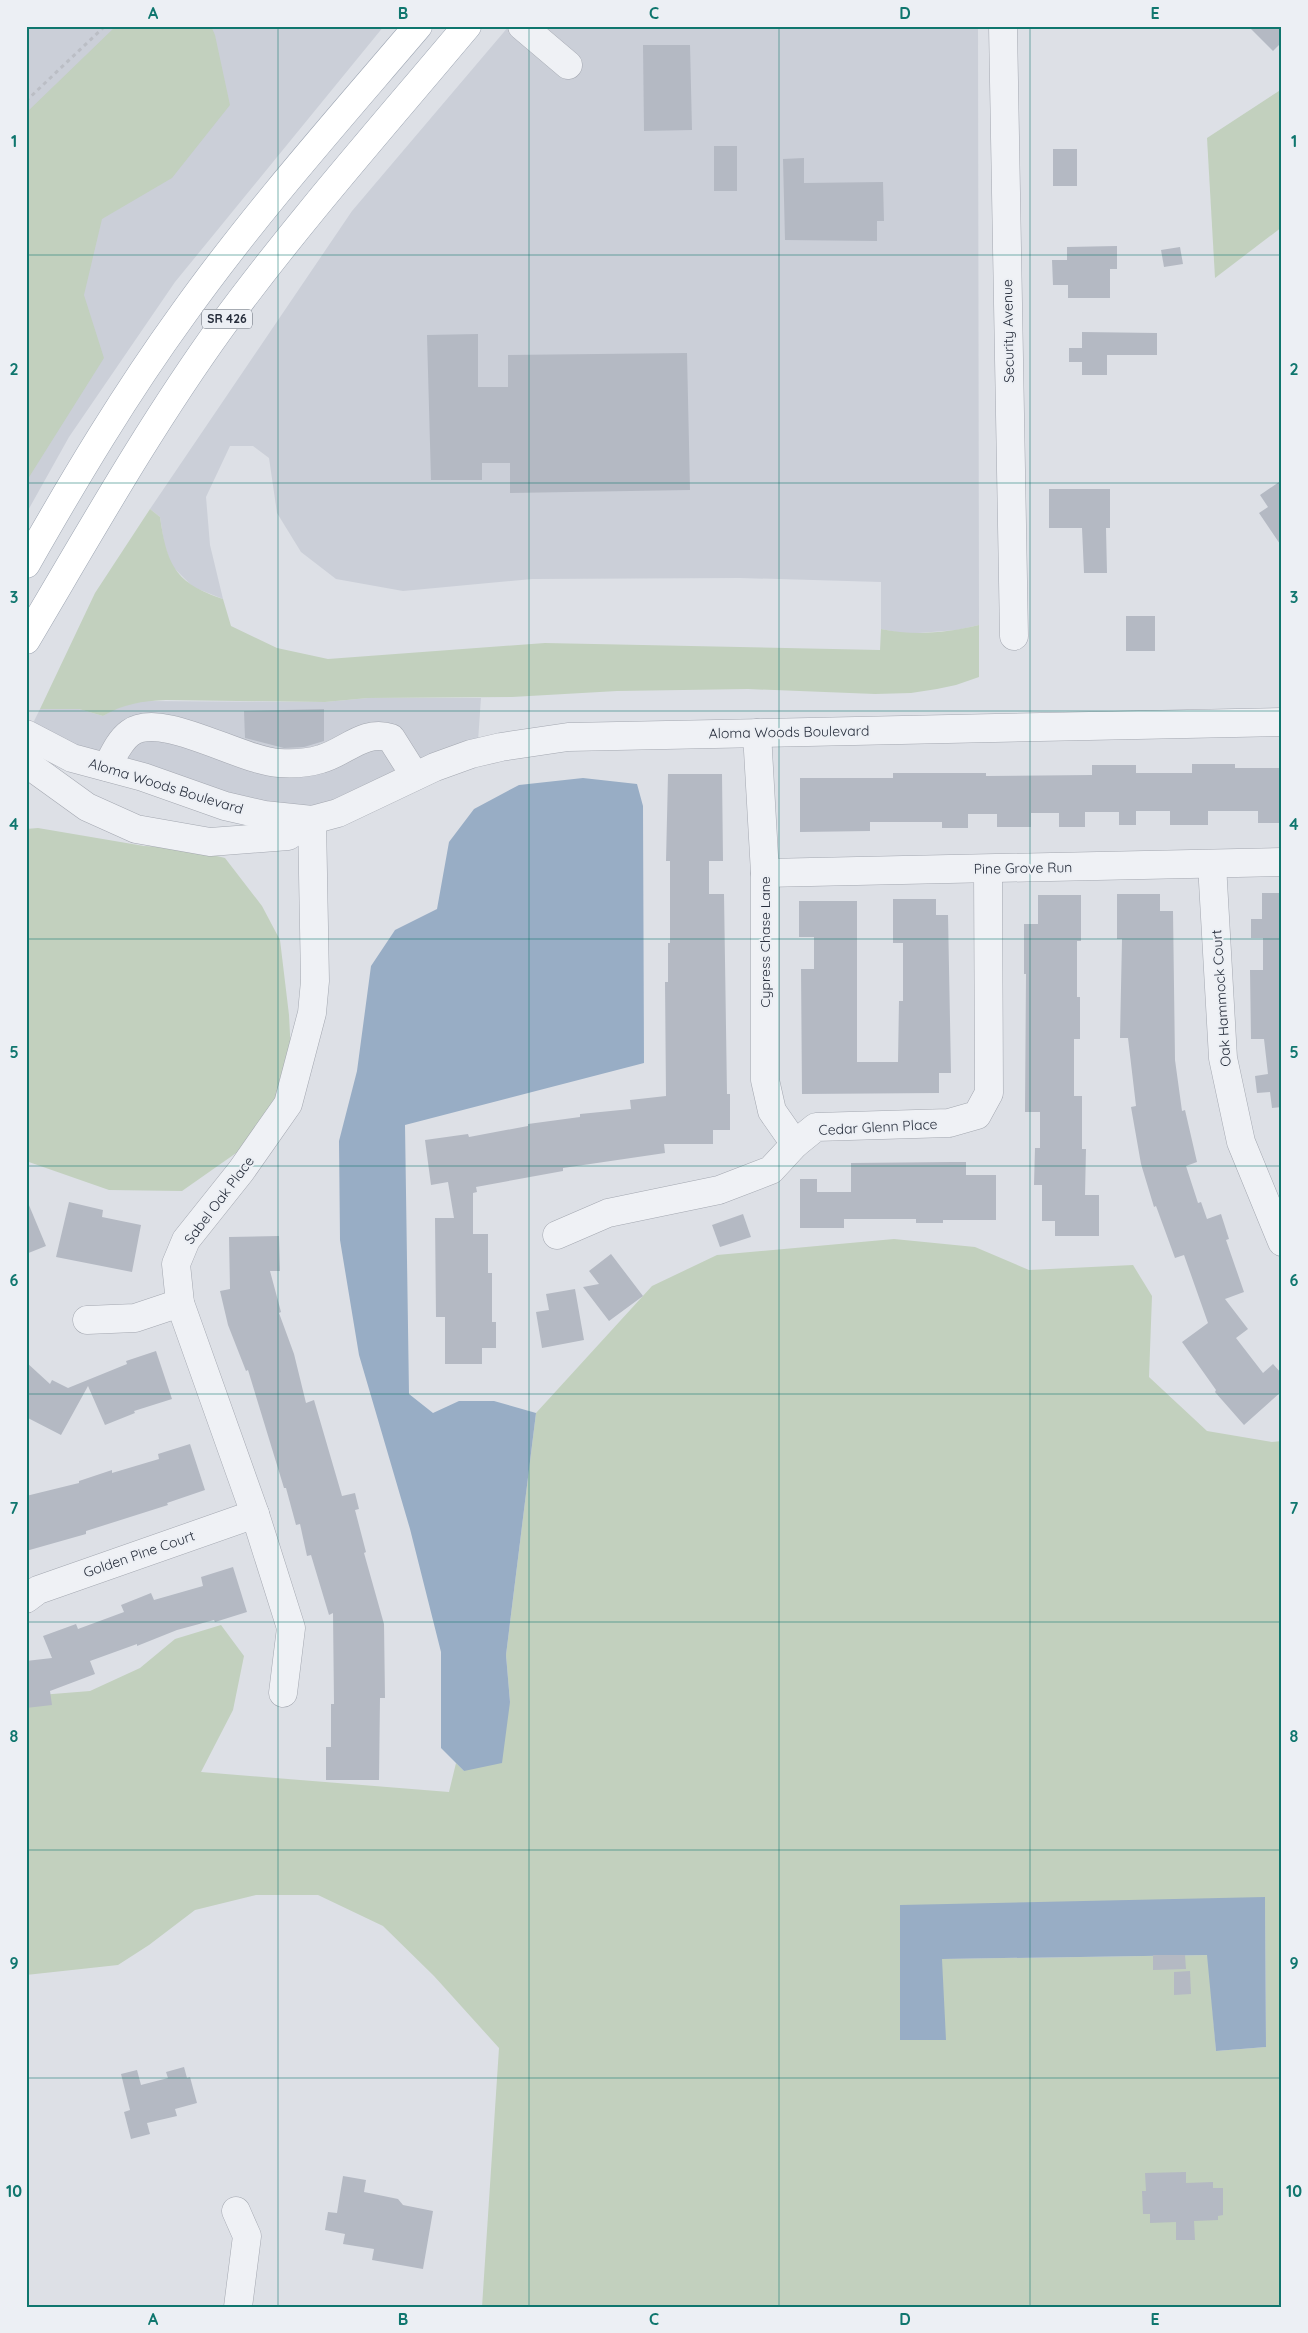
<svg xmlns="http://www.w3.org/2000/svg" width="1308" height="2333" viewBox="0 0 1308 2333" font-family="Quicksand,sans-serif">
<rect width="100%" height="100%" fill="#dde0e6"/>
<g fill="#cbcfd8">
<polygon points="26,26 384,26 175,282 69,437 26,514"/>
<polygon points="509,26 978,26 979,625 957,630 906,634 881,629 881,582 740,578 532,579 403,591 336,579 301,552 277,513 269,458 253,446 230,446 206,497 210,545 223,599 193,587 171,565 164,543 160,517 150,509 352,211"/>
<polygon points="368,698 481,698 478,741 335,803 310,809 265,805 75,748 32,725 40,709 79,709 103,716 116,708 140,701 325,702"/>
</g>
<g fill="#c2d0be" fill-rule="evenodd">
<polygon points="116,26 211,26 215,35 230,105 172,178 102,219 84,295 104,358 26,482 26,113"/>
<polygon points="1282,89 1282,227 1215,278 1207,138"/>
<path d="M150 509 160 517C167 565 175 583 223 599L231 626 277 648 328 659 545 643 880 650 881 629C914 636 946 633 979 625V677L956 685 937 689 911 693 875 694 748 689 617 691 512 697 368 698 325 702 166 700C142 701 123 704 103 716L79 709H40L95 593Z"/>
<polygon points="38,828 144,846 185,848 225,858 262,906 280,940 289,1015 291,1054 276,1104 239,1151 182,1191 109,1190 26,1161 26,829"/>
<path d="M894 1239 975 1247 1029 1270 1133 1265 1152 1296 1149 1377 1207 1431 1272 1442 1282 1441V2306L482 2307 499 2048 434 1976 383 1926 318 1895H256L195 1910 149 1945 118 1965 26 1975V1706L40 1695 90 1691 140 1668 175 1639 221 1625 244 1656 233 1710 201 1772 449 1792 456 1763 464 1771 510 1702 506 1655 536 1413 652 1286 717 1255ZM1265 1897 1266 2047 1216 2051 1208 1955 942 1959Z"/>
</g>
<g fill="#98adc5">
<polygon points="583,778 637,784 643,806 644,1063 405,1125 409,1394 433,1413 459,1401 494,1401 536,1413 506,1655 510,1702 502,1763 464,1771 441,1748 441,1652 410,1529 359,1355 340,1240 339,1141 357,1071 371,966 395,930 437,909 449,842 474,809 519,785"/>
<polygon points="1265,1897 1266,2047 1216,2051 1207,1955 942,1959 946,2040 900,2040 900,1905"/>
</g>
<g fill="#b4b9c3">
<polygon points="1248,26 1282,26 1282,42 1273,51"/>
<polygon points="643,45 690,45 692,130 644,131"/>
<rect x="714" y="146" width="23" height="45"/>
<rect x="1053" y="149" width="24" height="37"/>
<polygon points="804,158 804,183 883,182 884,221 877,221 877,241 785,240 783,159"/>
<polygon points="1117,246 1117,269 1110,269 1110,298 1068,298 1068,285 1053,285 1052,260 1067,260 1067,247"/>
<polygon points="1180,247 1183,264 1164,267 1161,250"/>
<polygon points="1082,332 1157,333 1157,355 1107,355 1107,375 1082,375 1082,362 1069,362 1069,348 1082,348"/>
<polygon points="478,334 478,387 508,387 508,355 687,353 690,490 510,493 510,463 482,463 482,480 431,480 427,335"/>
<polygon points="1282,480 1282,547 1259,513 1268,507 1260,495"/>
<polygon points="1049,489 1110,489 1110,528 1106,528 1107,573 1084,573 1082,528 1049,528"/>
<rect x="1126" y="616" width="29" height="35"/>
<polygon points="324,709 324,741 304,747 284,748 245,738 244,711"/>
<polygon points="1192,764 1235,764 1235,768 1282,768 1282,823 1258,823 1258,811 1208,811 1208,825 1170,825 1170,811 1136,811 1136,825 1119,825 1119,812 1085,812 1085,827 1059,827 1059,813 1031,813 1031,827 997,827 997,814 968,814 968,828 942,828 942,822 870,822 870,831 800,832 800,778 893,778 893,773 986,773 986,776 1092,775 1092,765 1136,765 1136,773 1192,773"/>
<polygon points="668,774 722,774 723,861 709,861 709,894 724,894 727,1094 730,1094 730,1130 713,1130 713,1144 664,1144 665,1153 563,1168 563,1171 476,1187 477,1192 473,1193 473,1234 488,1234 488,1273 492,1273 492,1322 496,1322 496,1348 482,1348 482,1364 445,1364 445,1317 436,1317 435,1218 454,1218 448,1182 431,1185 425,1140 468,1134 469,1137 528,1126 528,1124 580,1117 580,1114 631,1109 630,1100 666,1096 665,982 668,982 668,943 670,943 670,861 666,861"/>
<polygon points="1262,893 1282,893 1282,1107 1272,1108 1270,1092 1257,1093 1255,1076 1268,1074 1264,1039 1251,1039 1250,970 1263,970 1263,938 1251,938 1251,919 1262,919"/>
<polygon points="1117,894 1160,894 1160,911 1173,911 1175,1060 1182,1111 1185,1110 1197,1162 1186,1166 1198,1203 1201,1202 1207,1219 1221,1214 1229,1239 1226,1240 1244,1292 1225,1299 1248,1329 1236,1338 1263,1373 1273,1364 1282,1374 1282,1391 1244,1425 1215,1392 1216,1390 1182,1342 1208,1323 1184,1255 1175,1258 1156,1206 1154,1207 1141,1164 1131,1107 1136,1106 1128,1038 1120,1038 1122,939 1117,939"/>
<polygon points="1038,895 1081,895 1081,941 1077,941 1077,997 1080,997 1080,1039 1074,1039 1074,1096 1082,1096 1082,1149 1086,1149 1085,1195 1099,1195 1099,1236 1055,1236 1055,1221 1042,1221 1042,1185 1034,1185 1035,1148 1040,1148 1040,1112 1025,1112 1026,974 1024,974 1024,924 1038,924"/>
<polygon points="893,899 936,899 936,915 948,915 951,1073 939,1073 939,1093 802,1094 801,969 814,969 814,937 799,937 799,901 857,901 857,1062 898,1062 899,1001 903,1001 903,943 893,943"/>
<polygon points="951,1162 966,1162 966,1175 996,1175 996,1220 943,1220 943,1223 916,1223 916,1219 844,1219 844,1228 800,1228 800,1179 817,1179 817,1192 851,1192 851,1163"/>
<polygon points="26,1198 46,1246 26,1254"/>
<polygon points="69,1202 103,1210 102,1217 141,1225 132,1272 56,1257"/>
<polygon points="743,1214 751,1237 720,1247 712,1225"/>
<polygon points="279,1236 280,1271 270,1271 281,1312 279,1313 294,1354 306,1403 314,1400 342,1496 355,1493 359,1509 355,1510 366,1552 364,1553 384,1624 385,1698 380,1698 379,1780 326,1780 326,1747 331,1747 331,1704 334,1704 333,1613 329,1615 311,1555 307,1556 300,1524 296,1525 286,1488 284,1488 248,1370 246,1371 228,1325 220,1291 230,1289 229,1237"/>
<polygon points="611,1254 643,1296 609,1321 583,1287 599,1284 589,1271"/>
<polygon points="575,1289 584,1340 542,1348 536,1312 549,1310 546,1294"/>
<polygon points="156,1351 172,1399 134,1411 135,1413 105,1425 88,1386 61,1435 26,1417 26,1362 50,1384 52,1380 68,1388 127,1364 126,1361"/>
<polygon points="190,1444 205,1490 167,1503 168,1505 86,1531 86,1534 26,1551 26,1496 79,1483 79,1481 112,1470 112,1473 159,1459 158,1454"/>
<polygon points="233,1567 247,1612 215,1622 214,1620 177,1630 137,1646 137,1644 90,1661 95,1674 50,1691 52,1705 26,1708 26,1661 52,1658 43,1636 76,1624 78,1629 124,1612 121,1605 151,1593 154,1600 203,1586 201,1577"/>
<polygon points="1153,1955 1185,1955 1186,1969 1153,1970"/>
<polygon points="1190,1971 1191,1994 1174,1995 1174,1972"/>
<polygon points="184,2067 187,2078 190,2077 197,2103 175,2109 177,2116 147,2123 150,2134 131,2139 124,2112 130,2110 121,2074 137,2070 141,2085 168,2078 166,2072"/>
<polygon points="1186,2172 1186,2183 1213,2182 1213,2188 1223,2188 1223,2215 1218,2216 1218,2220 1194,2221 1195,2240 1176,2240 1176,2222 1150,2223 1150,2214 1143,2214 1142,2191 1146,2191 1145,2173"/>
<polygon points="343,2176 366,2180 364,2192 398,2199 403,2205 433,2211 423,2269 372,2260 374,2249 343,2244 345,2234 325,2230 328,2212 337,2213"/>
</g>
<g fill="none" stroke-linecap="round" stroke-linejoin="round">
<defs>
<g id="minor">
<polyline points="522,26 568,65"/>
<polyline points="1003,26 1014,636"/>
<polyline points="757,733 765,873 765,1080 772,1111 795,1144"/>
<polyline points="26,734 72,758 143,777 225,806 264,815 312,820"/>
<polyline points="26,763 87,807 136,829 210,842 288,836 312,820 338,813 435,767 471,754 501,747 568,737 1282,722"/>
<path d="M107 767C113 756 119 741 130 733 161 710 240 761 279 763 293 764 308 763 321 759 346 752 364 729 391 738L415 776"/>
<polyline points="1212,864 1223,1058 1241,1142 1282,1242"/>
<polyline points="765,873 1282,862"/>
<polyline points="557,1235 608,1213 719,1190 771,1170 795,1144 816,1127 949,1123 977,1115 989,1093 988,869"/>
<polyline points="87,1320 135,1318 180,1303"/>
<polyline points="26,1599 38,1590 255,1514"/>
<polyline points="283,1693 291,1628 255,1514 180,1303 176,1264 186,1240 241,1171 288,1104 312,1013 315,981 312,820"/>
<polyline points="236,2211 247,2236 238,2307"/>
</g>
<g id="major">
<path d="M26 564C75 478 125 394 183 314 255 213 338 120 418 26"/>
<path d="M26 640C89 534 149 427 221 327 298 222 384 125 467 26"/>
</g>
</defs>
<use href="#minor" stroke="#a3a7b0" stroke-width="29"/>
<use href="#major" stroke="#9ca4b1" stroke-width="29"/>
<polyline stroke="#bbbec5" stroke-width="3" stroke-dasharray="4 4" stroke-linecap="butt" points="26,101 105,26"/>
<use href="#minor" stroke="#eff1f5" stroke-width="28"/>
<use href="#major" stroke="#fff" stroke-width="28"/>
</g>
<path fill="none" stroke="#0f766e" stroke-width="1" stroke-opacity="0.55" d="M278 26V2307M529 26V2307M779 26V2307M1030 26V2307M26 255H1282M26 483H1282M26 711H1282M26 939H1282M26 1166H1282M26 1394H1282M26 1622H1282M26 1850H1282M26 2078H1282"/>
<g text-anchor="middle" stroke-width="4" stroke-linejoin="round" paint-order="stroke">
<rect fill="#eceff4" stroke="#626873" stroke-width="1" x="202" y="309.5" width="50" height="19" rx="4"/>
<g font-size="12" font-weight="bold" fill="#272e3c">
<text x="227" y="323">SR 426</text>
</g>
<g font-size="14" fill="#272e3c" stroke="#eceff4">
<text transform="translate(1008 331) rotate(-91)" y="5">Security Avenue</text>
<text transform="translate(789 732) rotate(-1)" y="5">Aloma Woods Boulevard</text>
<text transform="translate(166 786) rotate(17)" y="5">Aloma Woods Boulevard</text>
<text transform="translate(1023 868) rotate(-1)" y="5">Pine Grove Run</text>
<text transform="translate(765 942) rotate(-90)" y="5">Cypress Chase Lane</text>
<text transform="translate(1221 998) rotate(-94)" y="5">Oak Hammock Court</text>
<text transform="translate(878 1127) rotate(-3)" y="5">Cedar Glenn Place</text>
<text transform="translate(219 1200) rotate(-53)" y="5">Sabel Oak Place</text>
<text transform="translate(139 1554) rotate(-19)" y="5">Golden Pine Court</text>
</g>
</g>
<rect width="1308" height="2333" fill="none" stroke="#eceff4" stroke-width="55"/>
<rect x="28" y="28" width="1252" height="2278" fill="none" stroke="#0f766e" stroke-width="2"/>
<g font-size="16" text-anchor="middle" font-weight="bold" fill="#0f766e">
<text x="153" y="19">A</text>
<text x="403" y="19">B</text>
<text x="654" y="19">C</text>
<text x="905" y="19">D</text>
<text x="1155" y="19">E</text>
<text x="14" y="147">1</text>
<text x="1294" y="147">1</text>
<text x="14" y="375">2</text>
<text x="1294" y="375">2</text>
<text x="14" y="603">3</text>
<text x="1294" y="603">3</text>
<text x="14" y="830">4</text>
<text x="1294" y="830">4</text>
<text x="14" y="1058">5</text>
<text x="1294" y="1058">5</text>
<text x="14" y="1286">6</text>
<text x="1294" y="1286">6</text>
<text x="14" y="1514">7</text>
<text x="1294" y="1514">7</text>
<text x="14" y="1742">8</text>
<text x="1294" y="1742">8</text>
<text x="14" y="1969">9</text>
<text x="1294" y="1969">9</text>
<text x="14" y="2197">10</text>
<text x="1294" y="2197">10</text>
<text x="153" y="2325">A</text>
<text x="403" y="2325">B</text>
<text x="654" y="2325">C</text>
<text x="905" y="2325">D</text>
<text x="1155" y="2325">E</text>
</g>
</svg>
